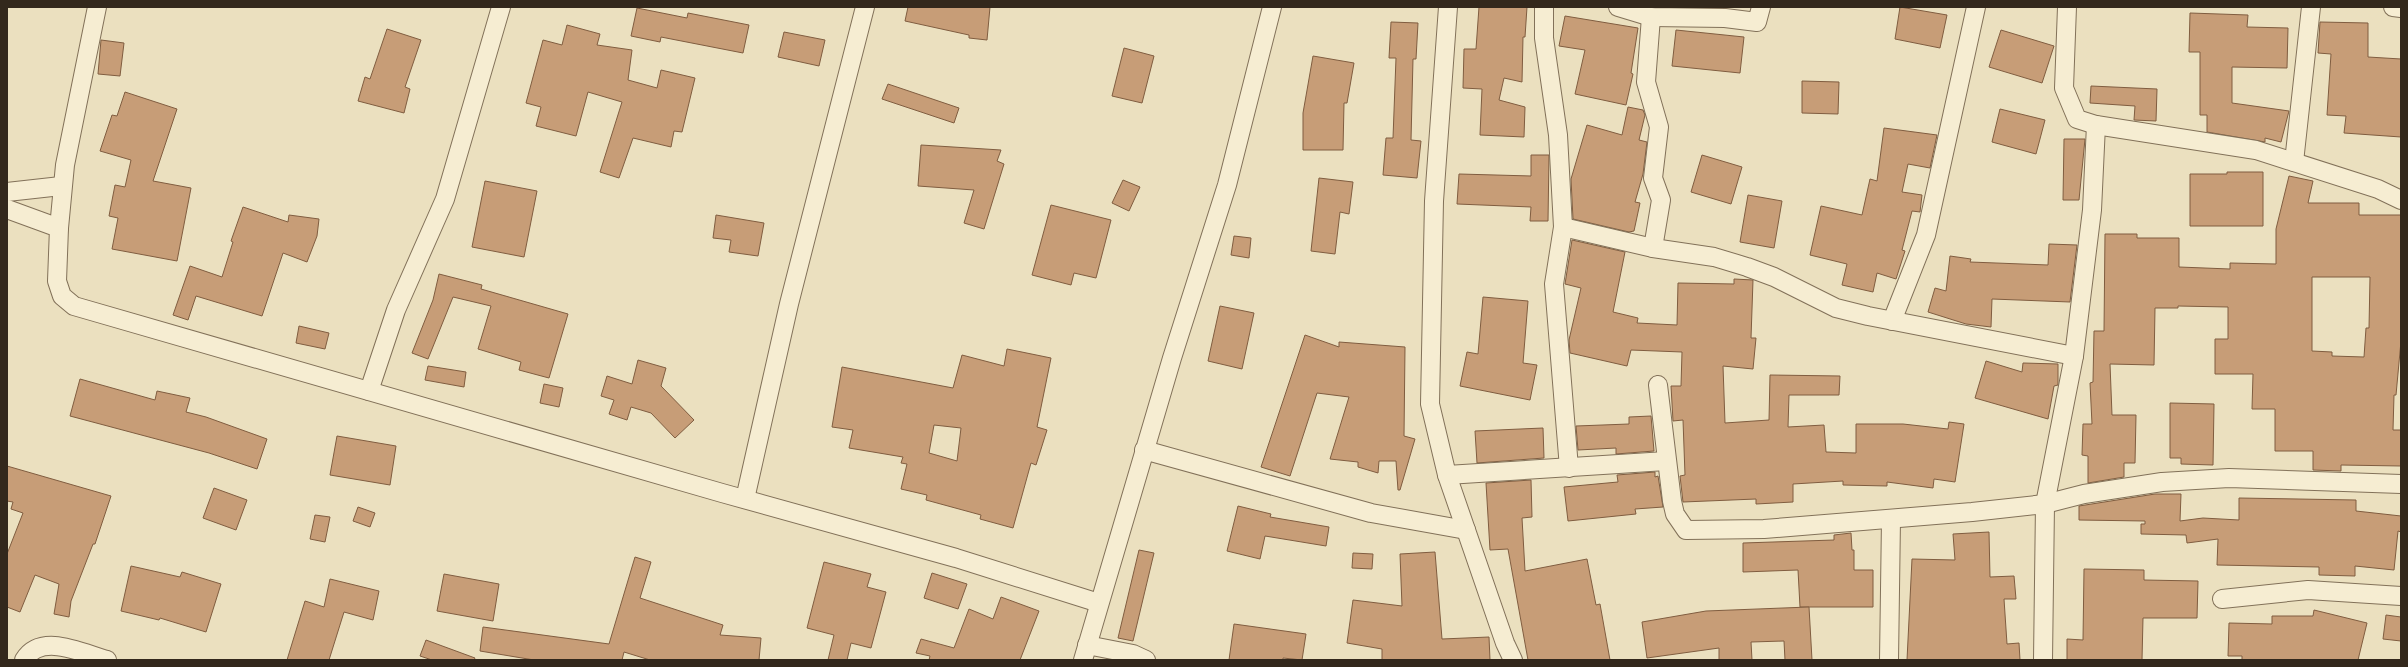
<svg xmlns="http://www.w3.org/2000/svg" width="2408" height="667" viewBox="0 0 2408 667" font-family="Georgia,serif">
<rect width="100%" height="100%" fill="#ebe0bf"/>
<g fill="#c79d77" stroke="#805d40" fill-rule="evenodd">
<polygon points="908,7 990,7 987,40 969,38 969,35 905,21"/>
<polygon points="1479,7 1527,7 1525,37 1523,37 1522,82 1504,78 1499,100 1525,107 1524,137 1480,135 1482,89 1463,88 1464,49 1476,49"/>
<polygon points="1900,7 1947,15 1940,48 1895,39"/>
<polygon points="637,8 687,18 688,13 749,25 743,53 661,37 660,42 631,36"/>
<polygon points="2190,13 2248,15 2247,27 2288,28 2287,68 2232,67 2232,103 2289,111 2281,142 2265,138 2265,142 2207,132 2207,115 2200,115 2200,52 2189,52"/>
<polygon points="1565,16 1638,28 1631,73 1633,74 1626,105 1575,94 1585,50 1559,46"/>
<polygon points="1391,22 1418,23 1416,59 1413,59 1411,140 1421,141 1417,178 1383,175 1386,138 1393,138 1396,58 1389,58"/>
<polygon points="2320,22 2368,23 2368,57 2401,59 2401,137 2344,133 2346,116 2327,115 2331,54 2318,53"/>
<polygon points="567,25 600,34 597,45 632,50 628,80 657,88 661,70 695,78 682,132 674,131 671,147 633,138 619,178 600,172 622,102 588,92 576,136 536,126 541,107 526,103 543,40 562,45"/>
<polygon points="387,29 421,40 405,87 410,89 404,113 358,101 365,77 370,79"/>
<polygon points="1676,30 1744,37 1740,73 1672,66"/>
<polygon points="2001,30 2054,46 2042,83 1989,67"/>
<polygon points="784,32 825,40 819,66 778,57"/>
<polygon points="101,40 124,43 120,76 98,74"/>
<polygon points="1124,48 1154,56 1142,103 1112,96"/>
<polygon points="1313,56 1354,63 1347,103 1344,103 1343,150 1303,150 1303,113"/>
<polygon points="1802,81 1839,82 1838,114 1802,113"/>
<polygon points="888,84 959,108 954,123 882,99"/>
<polygon points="2091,86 2157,89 2156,121 2134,120 2135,106 2090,103"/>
<polygon points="125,92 177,109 153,181 191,188 177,261 112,249 118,218 109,216 115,185 125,187 131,160 100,151 112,115 117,116"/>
<polygon points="1628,107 1643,110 1645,115 1639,140 1647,142 1643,174 1635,202 1640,203 1634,231 1629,232 1573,219 1571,179 1587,125 1622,135"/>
<polygon points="2000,109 2045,120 2036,154 1992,142"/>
<polygon points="1884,128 1937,135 1930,168 1908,164 1902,192 1922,195 1920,212 1912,211 1902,250 1905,251 1896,279 1877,273 1873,292 1842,285 1847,264 1810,255 1821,206 1862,215 1870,179 1877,181"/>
<polygon points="2064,139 2085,139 2079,200 2063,200"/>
<polygon points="921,145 1001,150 997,161 1004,164 984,229 964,223 974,190 918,186"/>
<polygon points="1531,155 1549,155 1548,221 1530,221 1531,207 1457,204 1459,174 1531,176"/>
<polygon points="1702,155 1742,167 1731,204 1691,192"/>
<polygon points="2227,172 2263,172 2263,226 2190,226 2190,174 2227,174"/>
<path d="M2289 176 2313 181 2308 203H2359V215H2401V341L2396 395H2394L2393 430H2401V466L2341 465V471L2313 470V451H2275V409H2252L2253 374H2215V339H2228V307L2178 306V308H2155L2154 365 2110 364 2112 415H2136L2135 463H2124V477L2088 483V456L2082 455 2083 424H2092L2090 383 2093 382 2094 331H2104L2105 234H2137V238H2179V267L2230 269V263L2276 264V229ZM2312 277H2370L2369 328H2366L2364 357 2332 356V352L2312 351Z"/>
<polygon points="1319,178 1353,182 1349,214 1340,212 1335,254 1311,251"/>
<polygon points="1123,180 1140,187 1129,211 1112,203"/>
<polygon points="485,181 537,191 524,257 472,247"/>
<polygon points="1748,195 1782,201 1774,248 1740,242"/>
<polygon points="1051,205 1111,220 1096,278 1074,273 1071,285 1032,275"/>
<polygon points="243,207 288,222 289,215 319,219 317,236 307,262 283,253 262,316 196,296 188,320 173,315 190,266 222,277 233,242 231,241"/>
<polygon points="716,215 764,223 758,256 729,252 731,240 713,238"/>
<polygon points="1234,236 1251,238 1249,258 1231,255"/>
<polygon points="1572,240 1625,252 1613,312 1638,318 1637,323 1677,325 1678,283 1734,284 1734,279 1753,280 1751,338 1756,338 1753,369 1723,366 1725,423 1769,420 1770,375 1840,376 1839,395 1789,395 1788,427 1824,425 1826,452 1856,453 1856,424 1903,424 1948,429 1949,422 1964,424 1955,482 1934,479 1933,488 1887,482 1887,486 1843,485 1843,481 1793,484 1793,502 1756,504 1756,499 1683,502 1680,476 1685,475 1683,420 1673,421 1671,386 1681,386 1682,352 1631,350 1627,366 1570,353 1569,340 1581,288 1565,284"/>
<polygon points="2049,244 2077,245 2070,302 1992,299 1991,327 1966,324 1928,312 1935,288 1946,291 1950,256 1971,259 1970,262 2048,265"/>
<polygon points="439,274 482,285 481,289 568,314 549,378 519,370 521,362 478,349 491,306 453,297 428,359 412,353 433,300"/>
<polygon points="1483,297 1528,301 1523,363 1537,365 1530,400 1460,386 1467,352 1478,354"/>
<polygon points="1220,306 1254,313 1242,369 1208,361"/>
<polygon points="299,326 329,333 325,349 296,343"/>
<polygon points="1305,335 1339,347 1339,342 1405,347 1404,436 1415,439 1400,490 1398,490 1396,461 1379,461 1378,473 1358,467 1358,462 1330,459 1349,397 1317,393 1290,476 1261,467"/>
<path d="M1007 349 1051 358 1037 427 1047 430 1036 465 1031 463 1013 528 980 519 981 515 926 500 927 495 901 489 907 464 901 463 903 457 849 448 853 430 832 427 842 367 953 388 962 355 1004 366ZM934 425 961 428 957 461 929 453Z"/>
<polygon points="638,360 666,368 661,386 694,420 675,438 651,413 631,407 627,420 609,414 614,400 601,396 607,376 632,384"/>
<polygon points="1986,361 2022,372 2023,363 2058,364 2058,385 2054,386 2048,419 1975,398"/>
<polygon points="428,366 466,372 464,387 425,380"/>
<polygon points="80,379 155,400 157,391 190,398 186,412 206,417 267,439 257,469 209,453 70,416"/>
<polygon points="544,384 563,388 559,407 540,403"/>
<polygon points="2170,403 2214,404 2213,465 2181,464 2181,458 2170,458"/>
<polygon points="1651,416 1654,451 1616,454 1616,448 1578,450 1576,426 1629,424 1629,417"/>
<polygon points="1543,428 1544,458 1477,463 1475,431"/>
<polygon points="337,436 396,446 390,485 330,475"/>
<polygon points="7,466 111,496 95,544 93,544 71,601 69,617 54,614 59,584 35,575 20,612 7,607 7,554 23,513 11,509 13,502 7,501"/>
<polygon points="1655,472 1655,477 1658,476 1663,507 1635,509 1636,514 1568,521 1564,487 1618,482 1617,475"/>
<polygon points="1531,480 1532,517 1522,518 1525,571 1587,559 1596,605 1600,604 1610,660 1528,660 1508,549 1490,550 1486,483"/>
<polygon points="214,488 247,500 236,530 203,518"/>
<polygon points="2155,494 2181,494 2180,521 2203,518 2239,520 2239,498 2356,500 2356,511 2401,516 2401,532 2398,531 2394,570 2355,566 2355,576 2319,575 2319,567 2217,565 2218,539 2187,543 2186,535 2141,534 2141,524 2145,524 2145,521 2079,520 2079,506"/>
<polygon points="1238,506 1271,514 1270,517 1329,527 1326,546 1265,536 1260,559 1227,551"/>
<polygon points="358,507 375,513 370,527 353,521"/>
<polygon points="315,515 330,517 325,542 310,539"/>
<polygon points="1989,532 1990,577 2014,576 2016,599 2004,599 2007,644 2019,643 2020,660 1907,660 1912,559 1955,560 1953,534"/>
<polygon points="1851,533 1852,550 1854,550 1854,570 1873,570 1873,607 1800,607 1798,570 1743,572 1743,543 1834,540 1834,535"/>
<polygon points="1139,550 1154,553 1133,641 1118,638"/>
<polygon points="1435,552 1442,639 1489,637 1490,660 1382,660 1382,649 1347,643 1353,600 1402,606 1400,554"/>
<polygon points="1353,553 1373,554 1372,569 1352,568"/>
<polygon points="635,557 651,562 640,598 723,625 720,635 761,638 759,660 650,660 624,652 622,660 534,660 480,651 483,627 609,644"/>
<polygon points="824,562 871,574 867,587 886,592 871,648 851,643 847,660 828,660 834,635 807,628"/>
<polygon points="131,566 180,577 182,572 221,584 206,632 160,618 159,620 121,611"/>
<polygon points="2084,569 2144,570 2144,580 2198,581 2197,618 2143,618 2142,660 2067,660 2067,639 2083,640"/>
<polygon points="932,573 967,584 958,609 924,598"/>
<polygon points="444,574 499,584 493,621 437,611"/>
<polygon points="330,579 379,591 373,620 344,612 329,660 287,660 305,601 324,607"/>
<polygon points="1001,597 1039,611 1020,660 929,660 930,656 916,653 921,639 954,648 969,609 993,619"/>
<polygon points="1809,607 1812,660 1785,660 1784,641 1751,642 1752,660 1719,660 1719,648 1647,658 1642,622 1706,611"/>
<polygon points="2314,610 2367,623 2358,660 2242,660 2242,656 2228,656 2229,623 2272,624 2272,616 2313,616"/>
<polygon points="2386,615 2401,617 2401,641 2383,639"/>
<polygon points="1234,624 1306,634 1302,660 1283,658 1283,660 1229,660"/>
<polygon points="426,640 475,658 474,660 432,660 420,656"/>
</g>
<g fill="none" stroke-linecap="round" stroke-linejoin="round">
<defs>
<g id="minor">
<polyline points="1448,7 1434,201 1430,404 1447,475 1505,643 1513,660"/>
<polyline points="1544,7 1544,38 1558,135 1563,227 1554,284 1569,468"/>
<polyline points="1618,7 1651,17 1725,18 1757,22 1761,7"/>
<polyline points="2067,7 2064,88 2077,119 2096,125 2256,150 2378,189 2401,200"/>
<polyline points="2393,7 2401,8"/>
<polyline points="1651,17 1646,82 1659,127 1653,178 1661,200 1653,248"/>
<polyline points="2294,162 2311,7"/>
<polyline points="7,192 61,186"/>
<polyline points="7,209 59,228 57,281 62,296 74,306 722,493 956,558 1099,603"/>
<polyline points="1563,227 1653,248 1714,257 1747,267 1774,277 1836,308 1868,316 2074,356"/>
<polyline points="59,228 65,165 97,7"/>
<polyline points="1892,321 1926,235 1976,7"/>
<polyline points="1658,385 1672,501 1675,514 1686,530 1764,529 1972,512 2045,504 2084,494 2162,482 2229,478 2401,484"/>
<polyline points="369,391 396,310 445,199 501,7"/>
<polyline points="1144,450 1371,513 1466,530"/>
<polyline points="1447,475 1666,461"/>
<polyline points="745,499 789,304 865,7"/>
<polyline points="2222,599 2308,590 2401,596"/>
<polyline points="1087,645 1133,654 1146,660"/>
<path d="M24 660C41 632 82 653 107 660"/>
<polyline points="1083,660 1172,358 1227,185 1272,7"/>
<polyline points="1889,660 1891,519"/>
<polyline points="2043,660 2045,504 2074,356 2092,210 2096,125"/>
</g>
</defs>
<use href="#minor" stroke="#827159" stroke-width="20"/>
<use href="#minor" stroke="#f6edd2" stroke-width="18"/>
</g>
<rect width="2408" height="667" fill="none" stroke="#33281c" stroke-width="16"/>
</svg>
